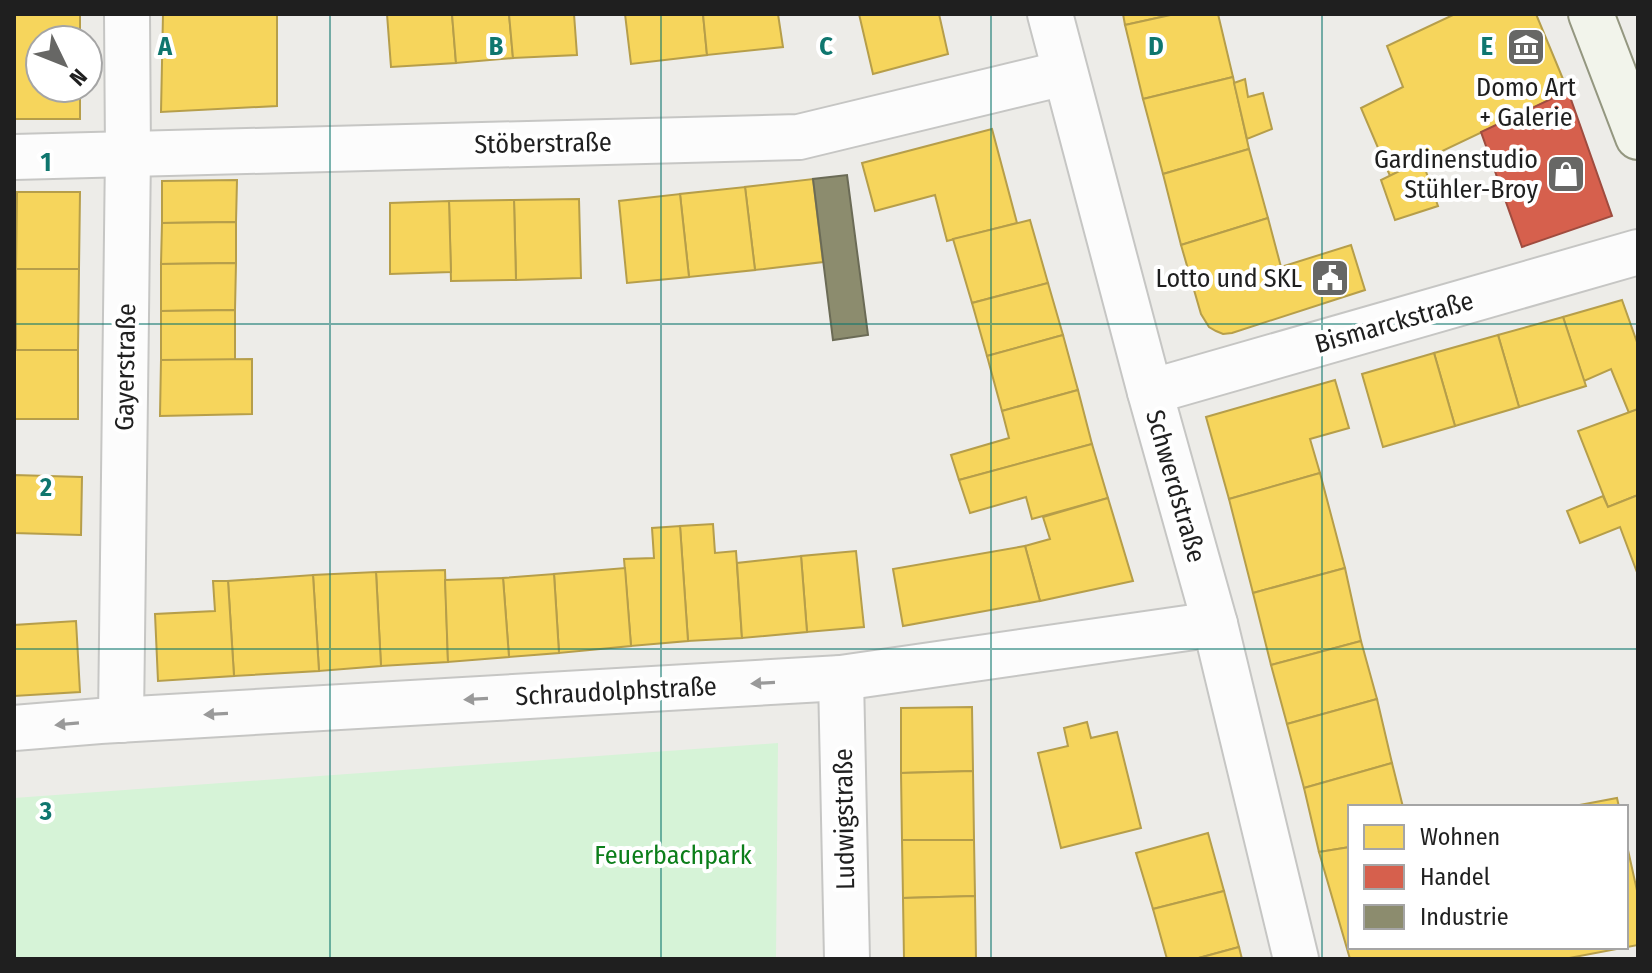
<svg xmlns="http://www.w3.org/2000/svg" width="1652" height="973" viewBox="0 0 1652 973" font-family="'Fira Sans Condensed',sans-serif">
<rect width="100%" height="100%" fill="#edece8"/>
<polygon fill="#d6f3d7" points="778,743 776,959 14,959 14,798"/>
<g fill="#f6d55c" stroke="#b69e4a" stroke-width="2">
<polygon points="14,14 80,14 80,40 40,40 40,88 80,88 80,119 14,119"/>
<polygon points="163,14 277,14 277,106 161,112"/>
<polygon points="387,14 452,14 456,63 391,67"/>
<polygon points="452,14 509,14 513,58 456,63"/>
<polygon points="509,14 574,14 577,55 513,58"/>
<polygon points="625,14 703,14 707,55 631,64"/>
<polygon points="703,14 778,14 783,47 707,55"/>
<polygon points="859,14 939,14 948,54 873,74"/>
<polygon points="1123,14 1175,14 1125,25"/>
<polygon points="1175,14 1218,14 1233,77 1143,99 1125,25"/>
<polygon points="1455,14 1536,14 1568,91 1390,176 1361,108 1403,87 1387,46"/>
<polygon points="1233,77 1249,149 1163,174 1143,99"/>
<polygon points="1245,79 1248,97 1263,93 1272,129 1247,139 1234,83"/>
<polygon points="992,129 1017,223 947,241 935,195 875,211 862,163"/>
<polygon points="1249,149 1268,218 1181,245 1163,174"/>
<polygon points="1422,160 1438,206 1395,220 1381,180"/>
<polygon points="813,179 823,262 755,270 745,187"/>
<polygon points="237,180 236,222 162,223 162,181"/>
<polygon points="745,187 755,270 689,277 680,194"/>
<polygon points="17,192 80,192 79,269 16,269"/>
<polygon points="680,194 689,277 627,283 619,201"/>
<polygon points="579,199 581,278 516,280 514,200"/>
<polygon points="514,200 516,280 451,281 449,201"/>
<polygon points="449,201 451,272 390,274 390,203"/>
<polygon points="1268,218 1281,267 1351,245 1365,290 1232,333 1223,334 1216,331 1209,327 1201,314 1181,245"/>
<polygon points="1030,220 1048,283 972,303 953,239"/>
<polygon points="236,222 236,263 161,264 162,223"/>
<polygon points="236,263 235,310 161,311 161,264"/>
<polygon points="16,269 79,269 78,350 16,350"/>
<polygon points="1048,283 1063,335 987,356 972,303"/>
<polygon points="1622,300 1638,345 1638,409 1629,413 1611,369 1584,381 1563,317"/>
<polygon points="235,310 235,360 161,360 161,311"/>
<polygon points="1563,317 1586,386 1519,407 1498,335"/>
<polygon points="1063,335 1078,390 1002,411 987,356"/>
<polygon points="1498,335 1519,407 1455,426 1434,353"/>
<rect x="14" y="350" width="64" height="69"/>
<polygon points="1434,353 1455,426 1383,447 1362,374"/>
<polygon points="252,359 252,414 160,416 161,360"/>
<polygon points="1335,380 1349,428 1310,439 1320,473 1229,499 1206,417"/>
<polygon points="1078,390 1092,444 959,480 951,455 1009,438 1002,411"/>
<polygon points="1638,409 1638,495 1608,507 1578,431"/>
<polygon points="1092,444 1108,498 1032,519 1026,497 970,513 959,480"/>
<polygon points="1320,473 1345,568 1253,593 1229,499"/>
<polygon points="14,475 82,477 81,535 14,533"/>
<polygon points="1638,495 1638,575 1620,527 1580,543 1567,511 1603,496 1608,507"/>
<polygon points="1108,498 1133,581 1040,601 1025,546 1050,539 1043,517"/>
<polygon points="713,524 715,553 736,551 742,638 688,641 680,526"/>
<polygon points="680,526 688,641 631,646 624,559 654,558 652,528"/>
<polygon points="1025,546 1040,601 903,626 893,569"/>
<polygon points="856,551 864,627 807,632 801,556"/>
<polygon points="801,556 807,632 742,638 737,563"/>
<polygon points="625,568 631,646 559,653 554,574"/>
<polygon points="1345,568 1361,641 1271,665 1253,593"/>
<polygon points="445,570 448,662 381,666 376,572"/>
<polygon points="376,572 381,666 319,671 313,575"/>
<polygon points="554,574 559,653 509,657 503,578"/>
<polygon points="313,575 319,671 234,676 228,581"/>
<polygon points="503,578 509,657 448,662 445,580"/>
<polygon points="213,581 228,581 234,676 158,681 155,614 215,611"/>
<polygon points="76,621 80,692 14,696 14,625"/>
<polygon points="1361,641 1377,699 1287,724 1271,665"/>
<polygon points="1377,699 1392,763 1304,788 1287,724"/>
<polygon points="972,707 973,771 901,773 901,708"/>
<polygon points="1087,722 1091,738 1117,732 1141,828 1061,848 1038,753 1068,746 1064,728"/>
<polygon points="1392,763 1403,807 1350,807 1350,847 1319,852 1304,788"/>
<polygon points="973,771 974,840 902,840 901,773"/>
<polygon points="1617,798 1619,807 1569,807"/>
<polygon points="1208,833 1224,891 1153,909 1136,853"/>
<polygon points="902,840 974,840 975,896 903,898"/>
<polygon points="1626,841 1638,895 1638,945 1564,959 1350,959 1319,852 1350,847 1350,947 1626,947"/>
<polygon points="1224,891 1239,947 1195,959 1167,959 1153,909"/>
<polygon points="975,896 976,959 904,959 903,898"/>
<polygon points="1239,947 1242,959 1195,959"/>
</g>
<polygon fill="#d6604d" stroke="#9f4c3f" stroke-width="2" points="1568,91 1612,216 1522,247 1481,132"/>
<polygon fill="#8c8c6e" stroke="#6b6b56" stroke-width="2" points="847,175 868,335 833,340 813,179"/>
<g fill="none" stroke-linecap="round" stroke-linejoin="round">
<defs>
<g id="minor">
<polyline points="14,157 799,137 1064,73"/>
<polyline points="1150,392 1638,252"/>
<polyline points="841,678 847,959"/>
<polyline points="121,720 128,153 127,14"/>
<polyline points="14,728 100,721 841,678 1215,624"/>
</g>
<polyline id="tertiary" points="1050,14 1150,392 1215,624 1296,959"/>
<polyline id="secondary" points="1591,14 1638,137"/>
</defs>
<use href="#minor" stroke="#c6c6c4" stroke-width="48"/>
<use href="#tertiary" stroke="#c6c6c4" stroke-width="48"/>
<use href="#secondary" stroke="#949780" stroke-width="48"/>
<use href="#minor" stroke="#fcfcfc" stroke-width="44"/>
<use href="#tertiary" stroke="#fcfcfc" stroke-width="44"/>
<use href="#secondary" stroke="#f2f4eb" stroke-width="44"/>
</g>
<defs><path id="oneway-solid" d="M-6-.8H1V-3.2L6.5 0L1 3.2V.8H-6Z" transform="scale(2)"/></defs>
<g fill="#999">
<use href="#oneway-solid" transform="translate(763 683) rotate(177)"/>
<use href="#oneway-solid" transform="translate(476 699) rotate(177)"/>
<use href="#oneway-solid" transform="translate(216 714) rotate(177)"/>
<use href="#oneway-solid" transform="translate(67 724) rotate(175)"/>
</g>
<path fill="none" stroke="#0f766e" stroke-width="2" stroke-opacity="0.55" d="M330 14V959M661 14V959M991 14V959M1322 14V959M14 324H1638M14 649H1638"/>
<defs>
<symbol id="museum-square" viewBox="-11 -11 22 22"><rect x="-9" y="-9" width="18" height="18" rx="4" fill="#676765" stroke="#fff"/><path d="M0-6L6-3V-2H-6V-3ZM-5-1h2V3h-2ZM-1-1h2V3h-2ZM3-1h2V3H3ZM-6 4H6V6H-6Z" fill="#fff"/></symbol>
<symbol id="shop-square" viewBox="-11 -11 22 22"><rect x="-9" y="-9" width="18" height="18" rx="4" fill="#676765" stroke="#fff"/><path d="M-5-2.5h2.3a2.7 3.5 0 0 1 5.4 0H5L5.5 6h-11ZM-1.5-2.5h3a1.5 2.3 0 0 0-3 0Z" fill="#fff"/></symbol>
<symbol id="civic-square" viewBox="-11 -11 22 22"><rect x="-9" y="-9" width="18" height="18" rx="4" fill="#676765" stroke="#fff"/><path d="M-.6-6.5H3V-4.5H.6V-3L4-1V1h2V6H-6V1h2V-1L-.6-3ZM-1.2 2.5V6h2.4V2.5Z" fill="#fff"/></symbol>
</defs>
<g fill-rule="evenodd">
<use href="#museum-square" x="1504" y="25" width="44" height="44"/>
<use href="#shop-square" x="1544" y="152" width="44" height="44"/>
<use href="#civic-square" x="1308" y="256" width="44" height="44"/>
</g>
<g text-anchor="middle" stroke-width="8" stroke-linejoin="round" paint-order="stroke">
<g font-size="26" fill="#1f1f1f" stroke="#fff" text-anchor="end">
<text x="1526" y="96" text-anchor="middle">Domo Art<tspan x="1526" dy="30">+ Galerie</tspan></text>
<text x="1538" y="168">Gardinenstudio<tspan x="1538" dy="30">Stühler-Broy</tspan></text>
<text x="1302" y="287">Lotto und SKL</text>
</g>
<g font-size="26" fill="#1f1f1f" stroke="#fff">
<text transform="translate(543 143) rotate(-1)" y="9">Stöberstraße</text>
<text transform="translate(1394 322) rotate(-16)" y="9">Bismarckstraße</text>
<text transform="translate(125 367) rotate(-89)" y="9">Gayerstraße</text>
<text transform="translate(1176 486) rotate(74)" y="9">Schwerdstraße</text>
<text transform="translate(616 691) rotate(-3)" y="9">Schraudolphstraße</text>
<text transform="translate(844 819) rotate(-91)" y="9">Ludwigstraße</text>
</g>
<g font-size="26" fill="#0c7e1a" stroke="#fff">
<text x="673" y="864">Feuerbachpark</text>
</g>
</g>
<g font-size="26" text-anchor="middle" font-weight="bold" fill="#0f766e" stroke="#fff" stroke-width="8" stroke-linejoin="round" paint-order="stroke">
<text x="165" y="55">A</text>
<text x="496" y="55">B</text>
<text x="826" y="55">C</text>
<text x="1156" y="55">D</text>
<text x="1487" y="55">E</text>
<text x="46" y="171">1</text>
<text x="46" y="496">2</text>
<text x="46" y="820">3</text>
</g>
<rect width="1652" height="973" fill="none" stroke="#1f1f1f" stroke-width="32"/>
<rect x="1348" y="805" width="280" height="144" fill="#ffffff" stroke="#a5a5a5" stroke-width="2"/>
<rect x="1364" y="825" width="40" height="24" fill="#f6d55c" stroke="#a5a5a5" stroke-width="2"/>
<text x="1420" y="845" font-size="24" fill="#1f1f1f">Wohnen</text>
<rect x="1364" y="865" width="40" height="24" fill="#d6604d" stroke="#a5a5a5" stroke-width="2"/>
<text x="1420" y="885" font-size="24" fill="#1f1f1f">Handel</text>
<rect x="1364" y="905" width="40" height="24" fill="#8c8c6e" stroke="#a5a5a5" stroke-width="2"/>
<text x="1420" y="925" font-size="24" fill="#1f1f1f">Industrie</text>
<g transform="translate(64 64) rotate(133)"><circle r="38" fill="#ffffff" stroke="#a5a5a5" stroke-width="2"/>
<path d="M0-6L14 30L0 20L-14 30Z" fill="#676765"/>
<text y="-12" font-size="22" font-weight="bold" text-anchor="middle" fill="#1f1f1f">N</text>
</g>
</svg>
